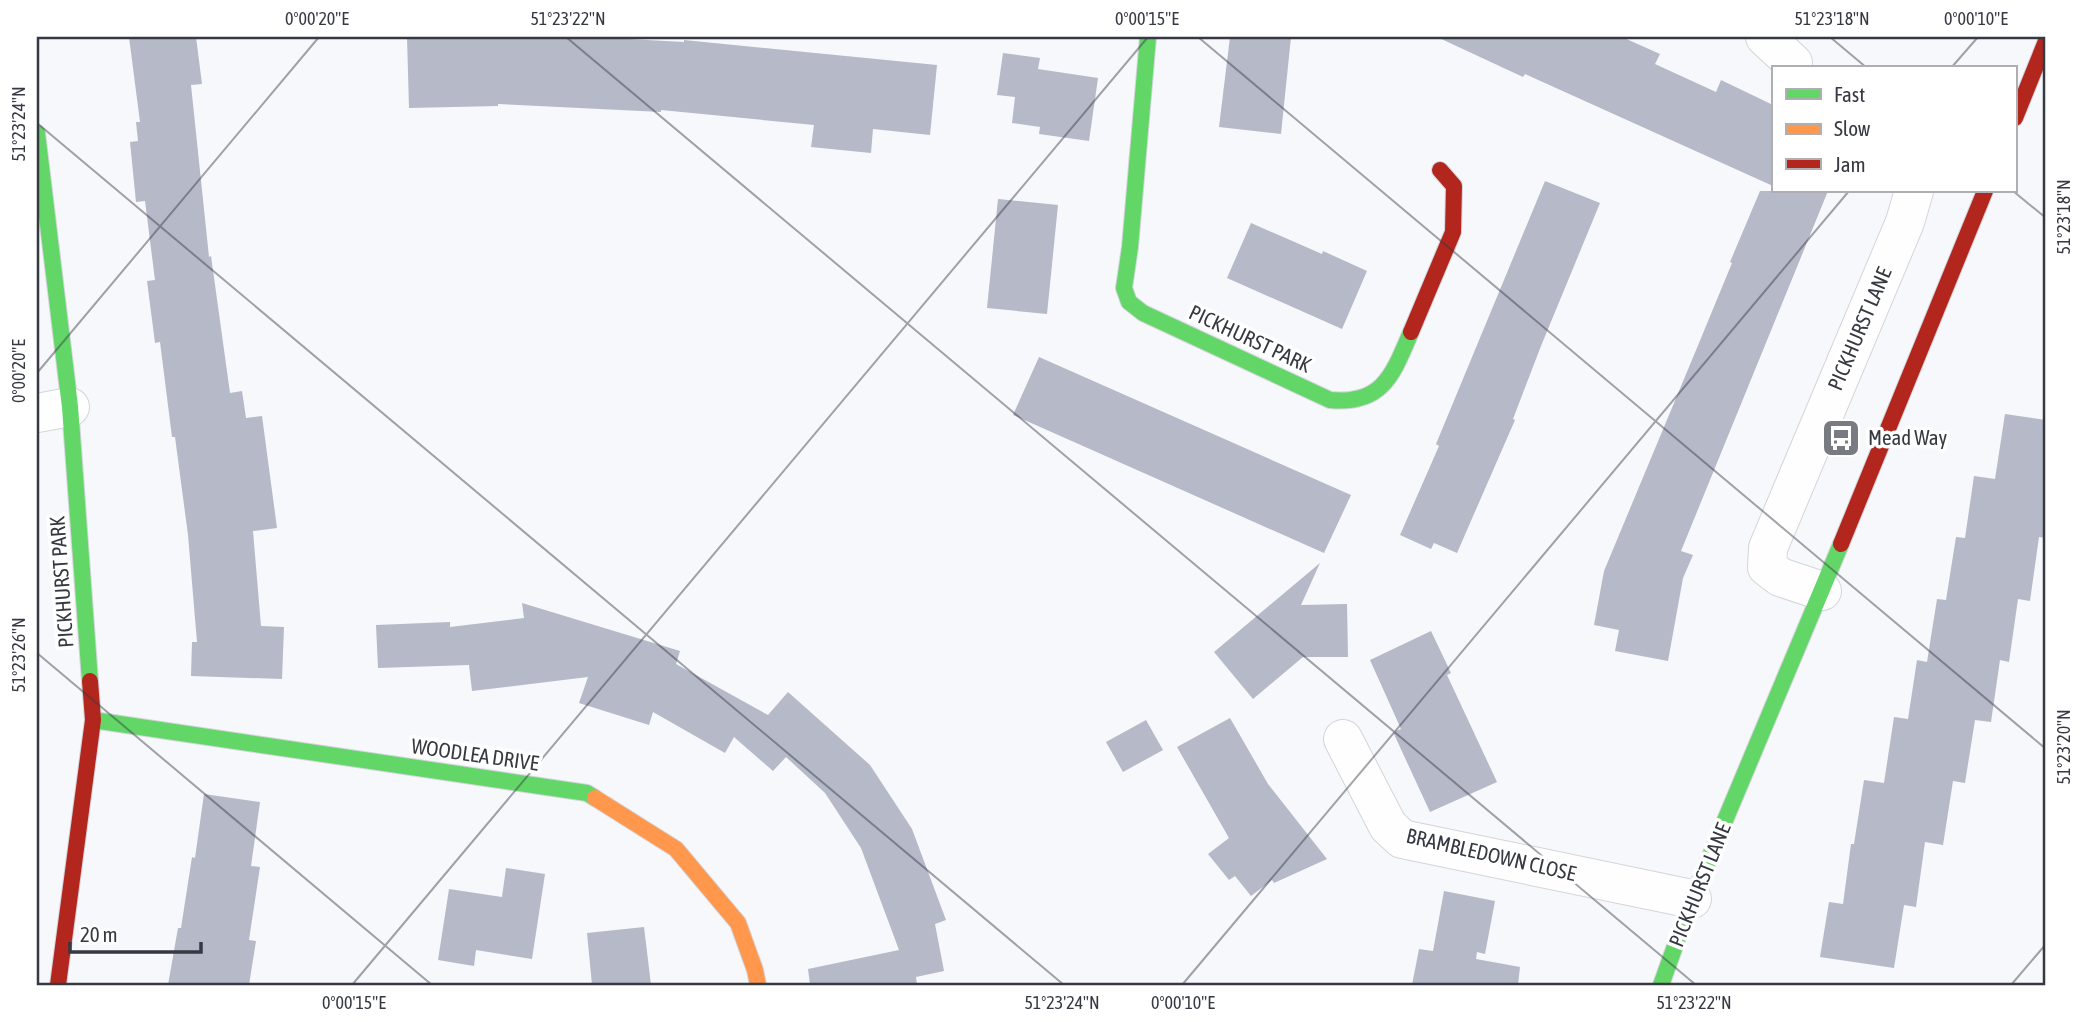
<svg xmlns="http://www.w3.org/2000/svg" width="2083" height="1022" viewBox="0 0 2083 1022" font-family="'Asap Condensed',sans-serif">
<rect width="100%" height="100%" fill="#f6f8fb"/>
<g fill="#b6b9c7">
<polygon points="129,37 196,37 202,84 191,85 209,257 211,256 230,393 242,391 246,418 262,416 277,528 253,531 261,626 284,627 282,679 191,676 192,642 197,642 188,535 175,437 172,437 160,342 155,343 147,281 155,280 145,201 136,202 130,142 138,141 136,122 140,122"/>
<polygon points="407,37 592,37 684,42 684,40 937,65 930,135 873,129 871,153 811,147 814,125 661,110 661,112 498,104 498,106 409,108"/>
<polygon points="1230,37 1291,37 1281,134 1219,127"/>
<polygon points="1437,37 1622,37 1660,54 1655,64 1716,92 1721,80 1773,105 1773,186 1525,74 1523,77"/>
<polygon points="1003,53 1040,58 1038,69 1098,78 1089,141 1039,134 1040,127 1012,123 1015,97 997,95"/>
<polygon points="1545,181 1600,203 1541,346 1513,419 1515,420 1457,553 1434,543 1431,549 1400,535 1439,446 1436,444"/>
<polygon points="1760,191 1828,191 1681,551 1693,555 1683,578 1668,661 1615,651 1619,630 1594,625 1604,571 1699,343 1732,263 1730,262"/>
<polygon points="998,199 1058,205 1047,314 987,308"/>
<polygon points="1251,223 1322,254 1323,251 1367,271 1342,329 1227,278"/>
<polygon points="1039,357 1351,495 1324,553 1013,415"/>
<polygon points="2005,414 2046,420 2046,538 2039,537 2030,601 2018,599 2009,662 2000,660 1991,722 1975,720 1965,783 1953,781 1943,845 1925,842 1916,907 1904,905 1894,968 1820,957 1829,902 1843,904 1851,844 1854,844 1864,780 1884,783 1894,717 1908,719 1917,660 1927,662 1937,599 1946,600 1956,537 1965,538 1974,476 1995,479"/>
<polygon points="1320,563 1301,605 1347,604 1348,657 1303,657 1253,699 1214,652"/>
<polygon points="522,603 680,651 676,664 768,715 788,692 870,765 912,829 946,920 935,924 944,971 916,977 917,985 810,985 808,969 899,950 861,848 825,793 786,757 773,771 734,737 725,753 653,712 649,725 579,703 588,677 472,691 469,665 378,668 376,625 450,622 450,627 524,618"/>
<polygon points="1431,631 1451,673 1447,675 1497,782 1430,812 1393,732 1401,729 1370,660"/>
<polygon points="1230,718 1268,784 1327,859 1274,883 1272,880 1251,896 1235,876 1229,880 1208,854 1229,838 1177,747"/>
<polygon points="1146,720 1163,750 1123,772 1106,742"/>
<polygon points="204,794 260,802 251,866 260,867 249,940 256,941 249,985 168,985 178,928 181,928 192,857 195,858"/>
<polygon points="506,868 545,874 532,959 476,950 474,966 438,960 449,889 502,897"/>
<polygon points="1444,891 1495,901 1485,954 1477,952 1476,959 1520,967 1518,985 1412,985 1419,949 1433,951"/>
<polygon points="644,927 651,985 592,985 587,933"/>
</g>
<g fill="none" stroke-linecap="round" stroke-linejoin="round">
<defs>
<g id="street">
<polyline points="1765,37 1793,63"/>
<polyline points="37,413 70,407"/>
<polyline points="1822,591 1780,577 1767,567 1768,548 1905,222 1914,191"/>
<polyline points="1343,739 1388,826 1402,839 1692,899"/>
</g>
<g id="fast">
<path d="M1148 37 1130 247 1124 288 1129 302 1143 313 1330 400C1383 405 1393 374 1411 332"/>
<polyline points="37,133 70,407 90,681"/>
<polyline points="93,720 587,793 595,798"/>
<polyline points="1661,985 1692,899 1841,544"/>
</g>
<polyline id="slow" points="595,798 676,849 738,923 755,970 758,985"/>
<g id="jam">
<polyline points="2015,118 2046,41"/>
<polyline points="1411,332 1453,232 1454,186 1440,170"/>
<polyline points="1841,544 1985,191"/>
<polyline points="58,985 93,720 90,681"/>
</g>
</defs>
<use href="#street" stroke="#d3d5db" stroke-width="40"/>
<use href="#fast" stroke="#d3d5db" stroke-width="18"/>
<use href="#slow" stroke="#d3d5db" stroke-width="18"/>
<use href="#jam" stroke="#d3d5db" stroke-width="18"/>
<use href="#street" stroke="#fefefe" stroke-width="38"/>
<use href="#fast" stroke="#63d668" stroke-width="16"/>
<use href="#slow" stroke="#ff974d" stroke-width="16"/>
<use href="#jam" stroke="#b3261e" stroke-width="16"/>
</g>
<path fill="none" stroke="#363842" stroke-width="2" stroke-opacity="0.45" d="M566 37 1696 985M1198 37 2046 749M1830 37 1867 68M1951 68 1978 37M37 123 1064 985M2013 191 2046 218M37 373 319 37M37 653 432 985M352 985 1148 37M1182 985 1849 191M2011 985 2046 944"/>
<defs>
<symbol id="bus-square" viewBox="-11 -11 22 22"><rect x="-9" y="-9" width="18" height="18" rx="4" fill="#797b83" stroke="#fff"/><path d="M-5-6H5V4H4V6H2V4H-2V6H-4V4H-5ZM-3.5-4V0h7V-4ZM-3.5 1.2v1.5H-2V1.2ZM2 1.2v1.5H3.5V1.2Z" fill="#fff"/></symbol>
</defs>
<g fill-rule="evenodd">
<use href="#bus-square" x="1819" y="416" width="44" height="44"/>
</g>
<g text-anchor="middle" stroke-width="7" stroke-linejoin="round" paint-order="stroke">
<g font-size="21" fill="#363842" stroke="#fff">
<text transform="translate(1860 329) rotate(-67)" y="7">PICKHURST LANE</text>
<text transform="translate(1250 339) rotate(25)" y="7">PICKHURST PARK</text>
<text transform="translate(62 582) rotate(-94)" y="7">PICKHURST PARK</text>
<text transform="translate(475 755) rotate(8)" y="7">WOODLEA DRIVE</text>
<text transform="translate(1491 855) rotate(13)" y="7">BRAMBLEDOWN CLOSE</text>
<text transform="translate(1700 885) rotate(-68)" y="7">PICKHURST LANE</text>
</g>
<g font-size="21" fill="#363842" stroke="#fff" text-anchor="start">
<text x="1868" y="445">Mead Way</text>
</g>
</g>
<rect width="2083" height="1022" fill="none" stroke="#ffffff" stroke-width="77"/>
<rect x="1772" y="66" width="245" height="126" fill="#ffffff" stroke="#afafb3" stroke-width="2"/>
<rect x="1786" y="89" width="35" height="10" fill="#63d668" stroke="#afafb3" stroke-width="2"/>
<text x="1834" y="102" font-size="21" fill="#363842">Fast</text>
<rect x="1786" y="124" width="35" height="10" fill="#ff974d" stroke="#afafb3" stroke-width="2"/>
<text x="1834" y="136" font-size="21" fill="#363842">Slow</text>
<rect x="1786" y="159" width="35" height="10" fill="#b3261e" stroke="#afafb3" stroke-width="2"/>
<text x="1834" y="172" font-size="21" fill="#363842">Jam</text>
<path d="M70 942v10h131v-10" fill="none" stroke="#363842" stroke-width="3.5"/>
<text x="80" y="942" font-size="21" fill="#363842" stroke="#ffffff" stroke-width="5" paint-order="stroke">20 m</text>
<rect x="38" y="38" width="2006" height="946" fill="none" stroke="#363842" stroke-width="2.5"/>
<g font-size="18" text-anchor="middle" fill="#363842">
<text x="317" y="25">0°00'20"E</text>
<text x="568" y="25">51°23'22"N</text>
<text x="1147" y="25">0°00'15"E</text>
<text x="1832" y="25">51°23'18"N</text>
<text x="1976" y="25">0°00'10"E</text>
<text transform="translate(19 124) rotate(-90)" y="6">51°23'24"N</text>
<text transform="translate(2064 217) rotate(-90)" y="6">51°23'18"N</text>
<text transform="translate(19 371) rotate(-90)" y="6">0°00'20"E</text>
<text transform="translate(19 655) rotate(-90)" y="6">51°23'26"N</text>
<text transform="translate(2064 747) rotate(-90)" y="6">51°23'20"N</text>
<text x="354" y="1009">0°00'15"E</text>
<text x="1062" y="1009">51°23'24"N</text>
<text x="1183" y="1009">0°00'10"E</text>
<text x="1694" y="1009">51°23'22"N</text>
</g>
</svg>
